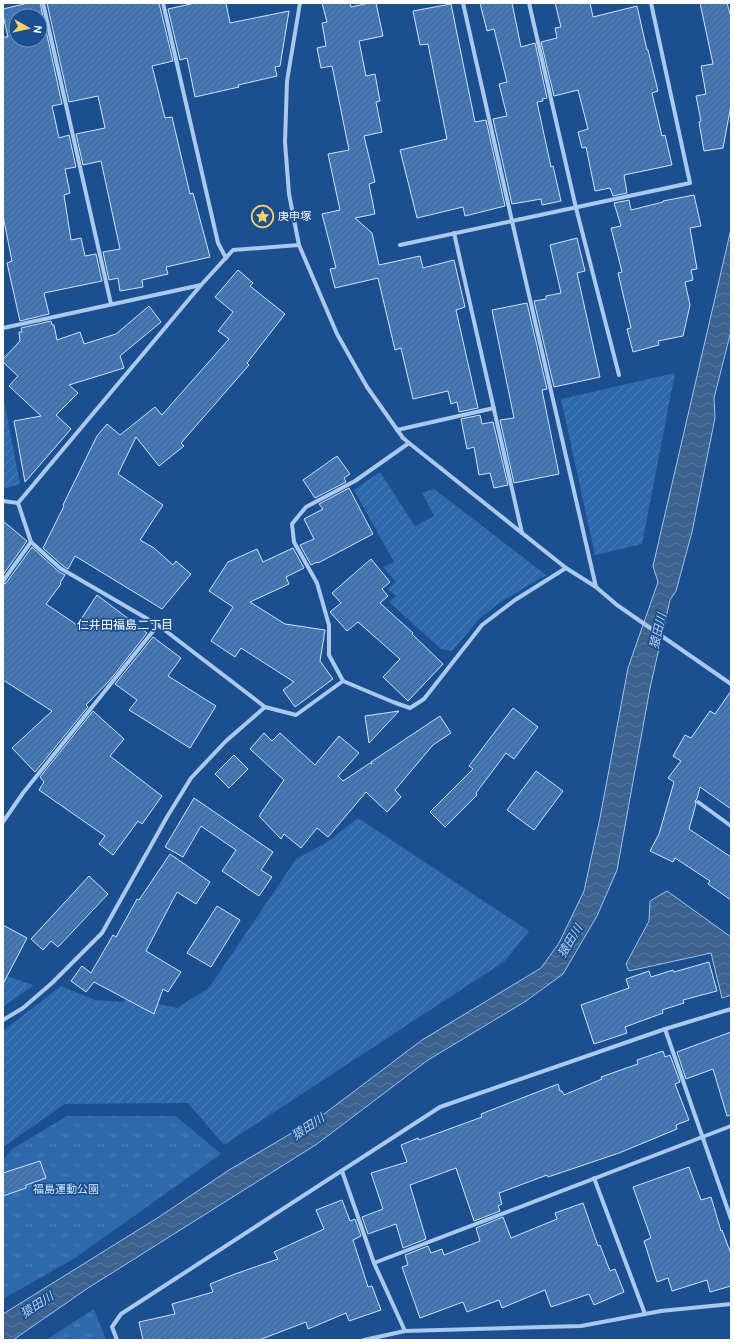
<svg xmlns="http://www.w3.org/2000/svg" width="734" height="1343" viewBox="0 0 734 1343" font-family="Ubuntu,'Noto Sans JP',sans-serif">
<defs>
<pattern id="grass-tufts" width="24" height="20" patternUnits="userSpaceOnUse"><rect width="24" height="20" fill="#2e69ad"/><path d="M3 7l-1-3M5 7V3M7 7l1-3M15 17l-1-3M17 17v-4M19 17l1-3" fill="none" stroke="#4d80b9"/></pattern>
<pattern id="garden-furrows" width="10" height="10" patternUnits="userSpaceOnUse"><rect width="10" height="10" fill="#2e69ad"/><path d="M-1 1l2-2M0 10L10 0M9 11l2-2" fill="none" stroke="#4d80b9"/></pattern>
<pattern id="water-waves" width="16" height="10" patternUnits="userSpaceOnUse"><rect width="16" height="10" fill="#3c6290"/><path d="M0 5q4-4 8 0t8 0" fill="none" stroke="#597aa1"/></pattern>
<pattern id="building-hatch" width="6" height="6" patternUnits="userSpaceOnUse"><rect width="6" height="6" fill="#4478b7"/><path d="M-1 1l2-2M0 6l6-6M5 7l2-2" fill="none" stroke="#486282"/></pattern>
</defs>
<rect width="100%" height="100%" fill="#1b4f8f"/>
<g fill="url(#grass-tufts)">
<polygon points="67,1116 176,1116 221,1154 75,1258 3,1299 3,1160 12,1149"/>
<polygon points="94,1309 106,1340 46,1340"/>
</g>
<g fill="url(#garden-furrows)">
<polygon points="675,373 642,544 595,555 561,399"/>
<polygon points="3,396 20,484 3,489"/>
<polygon points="380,472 415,526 434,516 422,493 434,489 546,575 499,603 479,619 452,651 441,649 389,602 396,596 387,589 396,582 383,567 394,562 354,490"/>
<polygon points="358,818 529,931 505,961 224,1145 188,1103 65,1104 3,1147 3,1031 61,986 95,1000 122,1002 136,992 159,1004 177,1008 209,988 296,859 326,843"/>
<polygon points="3,975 34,985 3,1007"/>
</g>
<g fill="url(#water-waves)" stroke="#9cc4f0">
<polygon points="731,229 731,331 714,398 715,418 692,532 676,591 670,600 650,688 617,870 597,916 563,974 526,1001 428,1060 317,1144 88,1288 13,1340 3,1340 3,1314 159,1217 229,1170 324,1114 422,1040 541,968 559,943 584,891 600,818 628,668 658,582 653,566"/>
<polygon points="667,891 731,937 731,995 722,998 711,953 629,971 626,964 649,921 650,901"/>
</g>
<g fill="url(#building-hatch)" stroke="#cfe3fa" fill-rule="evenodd">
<path d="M28 3H40L62 104 52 106 59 138 69 135 76 167 65 169 70 193 64 195 71 240 81 238 85 256 96 254 102 281 44 293 49 314 20 321 7 263 12 261 3 216V37H8L3 15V9ZM16 16H40V40H16Z"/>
<polygon points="47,3 159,3 173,61 152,66 165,118 172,117 190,194 193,193 210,257 166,267 168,274 142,280 143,287 120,291 118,278 109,280 103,252 120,249 101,161 83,165 76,134 105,128 98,96 69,102"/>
<polygon points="195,3 226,3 230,23 289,11 280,66 275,67 277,76 238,85 239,87 195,97 187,58 180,60 168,9"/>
<polygon points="322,3 350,3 351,7 369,3 376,3 383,36 359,41 366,76 375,74 380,101 376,102 382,132 364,136 375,182 369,184 375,214 355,218 372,233 379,265 420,256 423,268 454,260 465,307 456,310 478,408 459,412 457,402 451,404 448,391 413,399 401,348 395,350 378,278 335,288 330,269 336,268 322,214 340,210 328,154 349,150 332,66 321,68 317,48 326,46 322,23 327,22"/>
<polygon points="480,3 512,3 521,47 535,43 547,98 542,99 543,101 537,102 551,167 553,166 561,201 542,205 541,199 512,204 493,119 507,116 499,84 507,82 494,29 487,31"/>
<polygon points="555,3 590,3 593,17 637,6 647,50 648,50 658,91 652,93 662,136 665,135 672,165 624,175 627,193 613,196 610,188 595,191 586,147 582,148 578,132 588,129 578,90 554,96 541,42 557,38 555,28 561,27"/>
<polygon points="700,3 727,3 731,17 731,105 723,148 704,151 699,122 701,121 696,96 706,94 701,66 713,64"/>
<polygon points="451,4 475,122 486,120 505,206 465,216 463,207 417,218 400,150 447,139 428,44 420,45 413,11"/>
<polygon points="694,195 701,226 690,228 697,269 691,270 693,280 685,282 690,305 683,336 658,341 659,345 633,352 627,329 631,328 618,273 622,272 611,228 621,226 614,203 629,200 631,210 663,202 663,201"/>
<polygon points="577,238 585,271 577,273 600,377 554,387 534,301 546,299 546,296 561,293 550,245"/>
<polygon points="238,270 253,283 250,286 285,314 247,363 249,365 181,443 184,446 159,466 136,437 118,474 163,505 140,540 154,548 173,565 176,561 191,574 162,609 75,556 68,569 62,565 43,548 64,506 63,505 97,436 107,424 120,435 155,407 162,415 229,339 218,331 233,312 215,297"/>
<polygon points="527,303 547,389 542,390 559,474 514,483 500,420 514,418 492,310"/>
<polygon points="149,306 161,322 120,356 124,368 69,385 78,393 56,415 71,429 25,482 14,421 41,416 9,386 18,376 3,362 3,359 20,341 19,332 22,332 21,328 51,321 52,325 54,325 57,340 80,332 84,344 116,334"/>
<polygon points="480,415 482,424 493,422 508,485 494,488 490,473 479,475 474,447 467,449 461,419"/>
<polygon points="337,456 350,474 344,478 346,482 315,498 303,480"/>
<polygon points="349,488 373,534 318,563 317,562 311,565 300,545 314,539 304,519 323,509 319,504"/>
<polygon points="3,521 27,541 3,575"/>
<polygon points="32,547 58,571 65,575 60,583 61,584 46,604 77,625 97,595 147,633 110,680 86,705 88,707 35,772 12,748 52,711 3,680 3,584 6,583"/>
<polygon points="293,548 304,568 286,577 289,584 250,602 285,624 325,630 320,661 333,679 295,707 283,690 294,682 241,648 235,657 211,641 233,607 209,591 228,562 257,549 263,562"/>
<polygon points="371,559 390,582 382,589 388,596 380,603 413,633 412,634 443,664 408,701 383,677 400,659 358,622 347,631 330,612 341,603 332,593"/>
<polygon points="153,637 181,658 168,676 216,706 190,748 129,710 137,700 115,684"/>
<polygon points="731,691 731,809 700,787 697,799 695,801 696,804 689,829 731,857 731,900 708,884 710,881 675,858 673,862 650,851 659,834 674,782 668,778 681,761 673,756 685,735 691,738 710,711 715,714"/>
<polygon points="513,708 538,727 514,759 506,753 476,793 477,795 445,827 430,812 473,769 469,766"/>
<polygon points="93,711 124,739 110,756 162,796 142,824 138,821 113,855 99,844 105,836 39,790 44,782 40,777"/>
<polygon points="399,711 369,743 365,716"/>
<polygon points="440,716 451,733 433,745 395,790 401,797 387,812 366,792 328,837 317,828 301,848 284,834 281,839 259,816 284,780 250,749 264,733 272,741 280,733 315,765 339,736 359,753 338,776 343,781 370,763 372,764 371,762"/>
<polygon points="234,755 248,769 229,788 215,774"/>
<polygon points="536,771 563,791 534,830 507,810"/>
<polygon points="194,798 273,852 261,870 272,877 259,896 222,871 236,850 201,826 183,857 165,847"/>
<polygon points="170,854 210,882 196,904 177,892 146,951 181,972 168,992 163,989 154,1014 94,982 86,992 71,981 82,966 91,973 113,935 116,937 137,899 139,900"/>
<polygon points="89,876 108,894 58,947 51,941 43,950 31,939"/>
<polygon points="217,906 240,920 211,967 187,953"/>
<polygon points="3,925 27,938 3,984"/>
<polygon points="709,962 717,991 683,1000 684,1003 662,1010 663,1013 625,1027 627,1033 594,1044 581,1005 629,988 626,979 649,971 651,977 673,970 674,972"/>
<polygon points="731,1032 731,1115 727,1116 713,1069 686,1079 677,1052"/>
<polygon points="663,1051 665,1057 670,1055 680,1082 675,1084 689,1120 676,1125 677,1129 619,1153 548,1177 547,1175 499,1193 502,1204 498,1206 500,1211 474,1221 456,1168 410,1185 426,1239 403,1248 396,1224 368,1234 362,1217 383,1209 371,1173 407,1162 401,1145 418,1138 419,1140 482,1117 481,1114 558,1084 560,1091 562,1091 564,1095 602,1079 601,1077 638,1064 637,1060"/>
<polygon points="40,1161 46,1178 26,1185 26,1188 3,1196 3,1173"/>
<polygon points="689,1167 701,1200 711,1197 721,1231 722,1230 731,1254 731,1286 710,1292 707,1280 672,1291 668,1278 657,1282 644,1241 651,1238 633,1187"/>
<polygon points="342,1200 350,1221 355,1219 361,1236 353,1240 368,1287 372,1286 381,1310 349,1321 346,1313 308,1329 306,1322 259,1340 143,1340 139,1322 175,1314 172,1304 213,1292 210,1284 235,1274 278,1259 274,1252 324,1229 316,1210"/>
<polygon points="583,1203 598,1246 600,1245 610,1271 615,1269 624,1292 594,1305 589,1294 551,1307 545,1290 502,1308 499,1300 467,1312 463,1302 420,1318 402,1267 408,1265 405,1255 428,1246 431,1253 442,1249 444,1255 480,1241 476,1228 503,1217 511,1238 557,1219 555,1213"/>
</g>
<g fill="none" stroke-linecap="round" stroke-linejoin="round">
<g stroke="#a9c9ee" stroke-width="4">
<polyline points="43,3 111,304"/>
<polyline points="163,3 218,243 226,258"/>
<polyline points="300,3 287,81 285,142 289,194 299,245 337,334 367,387 403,438 409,443 566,568 596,587 617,605 731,684"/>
<polyline points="529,3 576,208 619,375"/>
<polyline points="454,233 522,533"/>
<polyline points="400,245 512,221 463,3"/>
<polyline points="3,328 201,285"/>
<polyline points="397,430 494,408"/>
<polyline points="3,501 18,503 201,285 233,250 299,245"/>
<polyline points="18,503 31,542 60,568 158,625 265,707 296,715 343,681 393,702 410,708 424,699 482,625 515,600 566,568"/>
<polyline points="3,581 31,542"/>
<polyline points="596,587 512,221 690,183 651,3"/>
<polyline points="343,681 329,655 329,625 317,583 294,542 292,524 306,507 355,481 409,443"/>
<polyline points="698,802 731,826"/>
<polyline points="3,822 23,793 158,625"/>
<polyline points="3,1020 23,1008 52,983 102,933 167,817 191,778 226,741 265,707"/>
<polyline points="665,1029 731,1219"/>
<polyline points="342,1171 374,1263 405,1331"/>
<polyline points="594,1178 645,1314"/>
<polyline points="374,1263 731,1126"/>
<polyline points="117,1340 112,1327 121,1314 440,1107 665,1029 731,1009"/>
<polyline points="364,1340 405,1331 581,1326 661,1311 731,1304"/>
</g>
</g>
<defs>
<symbol id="sight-ring" viewBox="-11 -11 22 22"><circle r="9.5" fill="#1b4f8f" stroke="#ffd166" stroke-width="1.5"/><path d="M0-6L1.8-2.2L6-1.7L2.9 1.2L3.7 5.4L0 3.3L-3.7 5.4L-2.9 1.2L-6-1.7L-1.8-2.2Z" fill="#ffd166"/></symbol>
</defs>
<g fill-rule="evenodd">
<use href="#sight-ring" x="250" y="204" width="25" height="25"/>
</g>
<g text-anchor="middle" stroke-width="3.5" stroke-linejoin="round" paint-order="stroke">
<g font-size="11" fill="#fff" stroke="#1b4f8f" text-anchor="start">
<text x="278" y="220">庚申塚</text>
</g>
<g font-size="11" fill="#cfe3fa" stroke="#1b4f8f">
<text x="66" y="1193">福島運動公園</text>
</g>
<g font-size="12" fill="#fff" stroke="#1b4f8f">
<text x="125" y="629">仁井田福島二丁目</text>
</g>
<g font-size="12" font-style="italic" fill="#b5d3f5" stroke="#1b4f8f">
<text transform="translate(658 631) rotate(-77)" y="4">猿田川</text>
<text transform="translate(570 941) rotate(-59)" y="4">猿田川</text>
<text transform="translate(308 1127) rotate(-33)" y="4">猿田川</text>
<text transform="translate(37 1305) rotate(-33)" y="4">猿田川</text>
</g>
</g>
<rect width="734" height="1343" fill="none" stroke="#ffffff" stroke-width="8"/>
<g transform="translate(28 28) rotate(98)"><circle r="19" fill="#1b4f8f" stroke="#7695bc"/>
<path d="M0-3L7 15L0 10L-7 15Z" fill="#ffd166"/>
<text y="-6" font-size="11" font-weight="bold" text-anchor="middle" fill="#ffffff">N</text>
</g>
</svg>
